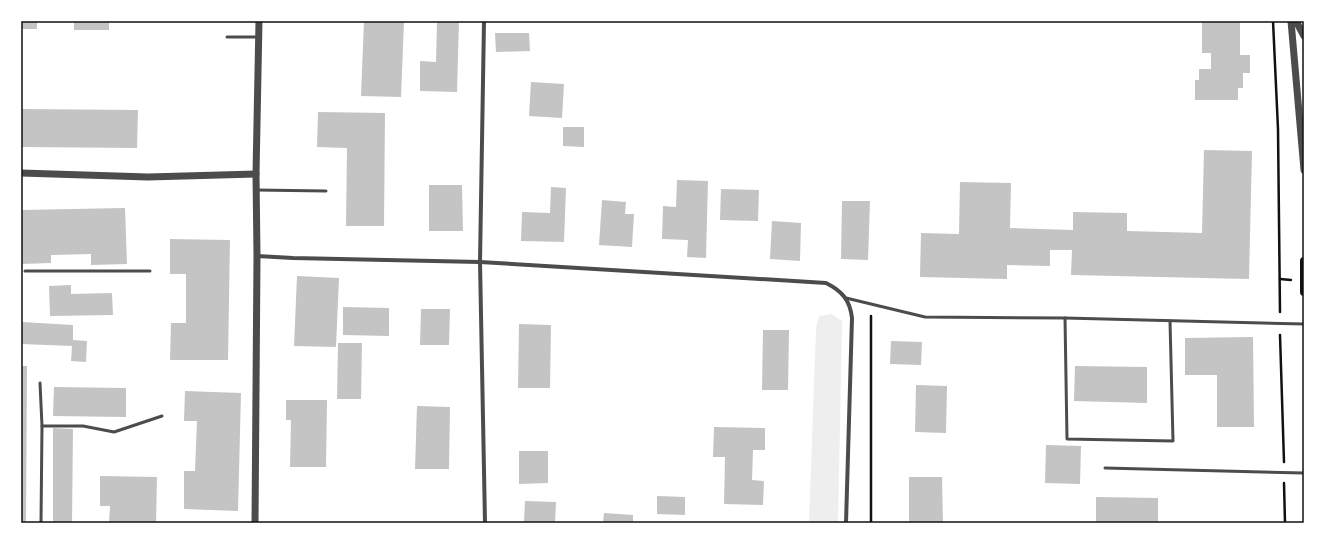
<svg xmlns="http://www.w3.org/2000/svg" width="1325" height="544" viewBox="0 0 1325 544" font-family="'Fira Sans',sans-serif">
<rect width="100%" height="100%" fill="#fff"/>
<polygon fill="#eee" points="831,314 842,321 838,523 809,523 816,328 819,316"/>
<g fill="#c4c4c4">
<rect x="21" y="21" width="16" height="8"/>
<rect x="74" y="21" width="35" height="9"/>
<polygon points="364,21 404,21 401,97 361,96"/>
<polygon points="437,21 459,21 457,92 420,91 420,61 436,62"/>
<polygon points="1202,21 1240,21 1240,55 1250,55 1250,73 1243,73 1243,88 1238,88 1238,100 1195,100 1195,80 1199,80 1199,69 1211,69 1211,53 1202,53"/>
<polygon points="495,33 529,33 530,51 496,52"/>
<polygon points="531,82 564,84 562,118 529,116"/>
<polygon points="21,109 138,110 137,148 21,147"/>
<polygon points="318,112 385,113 384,226 346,226 347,148 317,147"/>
<polygon points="563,127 584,127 584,147 563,146"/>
<polygon points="1204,150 1252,151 1249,279 1071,275 1072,250 1050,250 1050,266 1007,265 1007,279 920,277 921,233 959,234 960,182 1011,183 1010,228 1073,230 1073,212 1127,213 1127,231 1202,233"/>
<polygon points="677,180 708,181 706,258 687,257 688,240 662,239 663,206 676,207"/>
<polygon points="429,185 462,185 463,231 429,231"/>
<polygon points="551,187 566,188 564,242 521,241 522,212 550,213"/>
<polygon points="721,189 759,190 758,221 720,220"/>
<polygon points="602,200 626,202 625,214 634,214 632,247 599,245"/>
<polygon points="842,201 870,201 868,260 841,259"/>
<polygon points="125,208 127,264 91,265 91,254 51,255 51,263 21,264 21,210"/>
<polygon points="772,221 801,223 800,261 770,259"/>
<polygon points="170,239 230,240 228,360 170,360 171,323 186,323 186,274 170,274"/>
<polygon points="297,276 339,278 336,347 294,346"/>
<polygon points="71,285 71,294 112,293 113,315 50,316 49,286"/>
<polygon points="343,307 389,308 389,336 343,335"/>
<polygon points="421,309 450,309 449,345 420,345"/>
<polygon points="22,322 73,325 73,340 87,341 86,362 71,361 72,346 21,344"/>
<polygon points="519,324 551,325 550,388 518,388"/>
<polygon points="763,330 789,330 788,390 762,390"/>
<polygon points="1253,337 1254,427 1217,427 1217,375 1185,375 1185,338"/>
<polygon points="891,341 922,342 921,365 890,364"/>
<polygon points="338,343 362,343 361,399 337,399"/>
<polygon points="21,366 27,366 26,523 21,523"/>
<polygon points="1075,366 1147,367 1147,403 1074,401"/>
<polygon points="916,385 947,386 946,433 915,432"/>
<polygon points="54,387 126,388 126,417 53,416"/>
<polygon points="185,391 241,393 238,511 184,509 184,471 195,471 197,421 184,421"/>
<polygon points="286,400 327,400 326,467 290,467 291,420 286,420"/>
<polygon points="417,406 450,407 449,469 415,469"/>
<polygon points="714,427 765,428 765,450 753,450 752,480 764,481 763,505 724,504 725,457 713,457"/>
<polygon points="53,428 73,429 72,523 53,523"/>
<polygon points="1046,445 1081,446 1080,484 1045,483"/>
<polygon points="519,451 548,451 548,483 519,484"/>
<polygon points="100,476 157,477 156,523 109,523 110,506 100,506"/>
<polygon points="909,477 942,477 943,523 909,523"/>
<polygon points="657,496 685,497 685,515 657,514"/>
<polygon points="1096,497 1158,498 1158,523 1096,523"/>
<polygon points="525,501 556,502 555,523 524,523"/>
<polygon points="604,513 633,515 633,523 603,523"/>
</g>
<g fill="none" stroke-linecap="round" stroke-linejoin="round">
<g stroke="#111" stroke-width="2.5">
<polyline points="1273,21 1278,129 1280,312"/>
<polyline points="1280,279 1291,280"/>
<polyline points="1280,335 1284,462"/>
<polyline points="1284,483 1285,523"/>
<polyline points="871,523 871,316"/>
</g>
<g stroke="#4c4c4c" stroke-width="3">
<polyline points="227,37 259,37"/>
<polyline points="256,190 326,191"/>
<polyline points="25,271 150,271"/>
<polyline points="846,298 925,317 1065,318 1304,324"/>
<polyline points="1065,318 1067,439 1173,441 1170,321"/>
<polyline points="40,383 42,426 41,523"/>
<polyline points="42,426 83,426 114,432 162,416"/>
<polyline points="1105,468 1304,473"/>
</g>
<g stroke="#4c4c4c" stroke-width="4">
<polyline points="484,21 480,262 485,523"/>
<path d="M257 256 293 258 480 262 826 283C842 291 850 300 852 318L846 523"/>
</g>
<g stroke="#4c4c4c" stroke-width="7">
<polyline points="1291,21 1304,170"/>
<polyline points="1296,21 1304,36"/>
<polyline points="21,173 148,177 256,174"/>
<polyline points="255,523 257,256 256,174 259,21"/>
</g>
<polyline stroke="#111" stroke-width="8" points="1304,261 1304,292"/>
</g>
<rect width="1325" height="544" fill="none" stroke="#ffffff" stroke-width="44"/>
<rect x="22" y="22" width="1281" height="500" fill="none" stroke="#111" stroke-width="1.5"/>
</svg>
